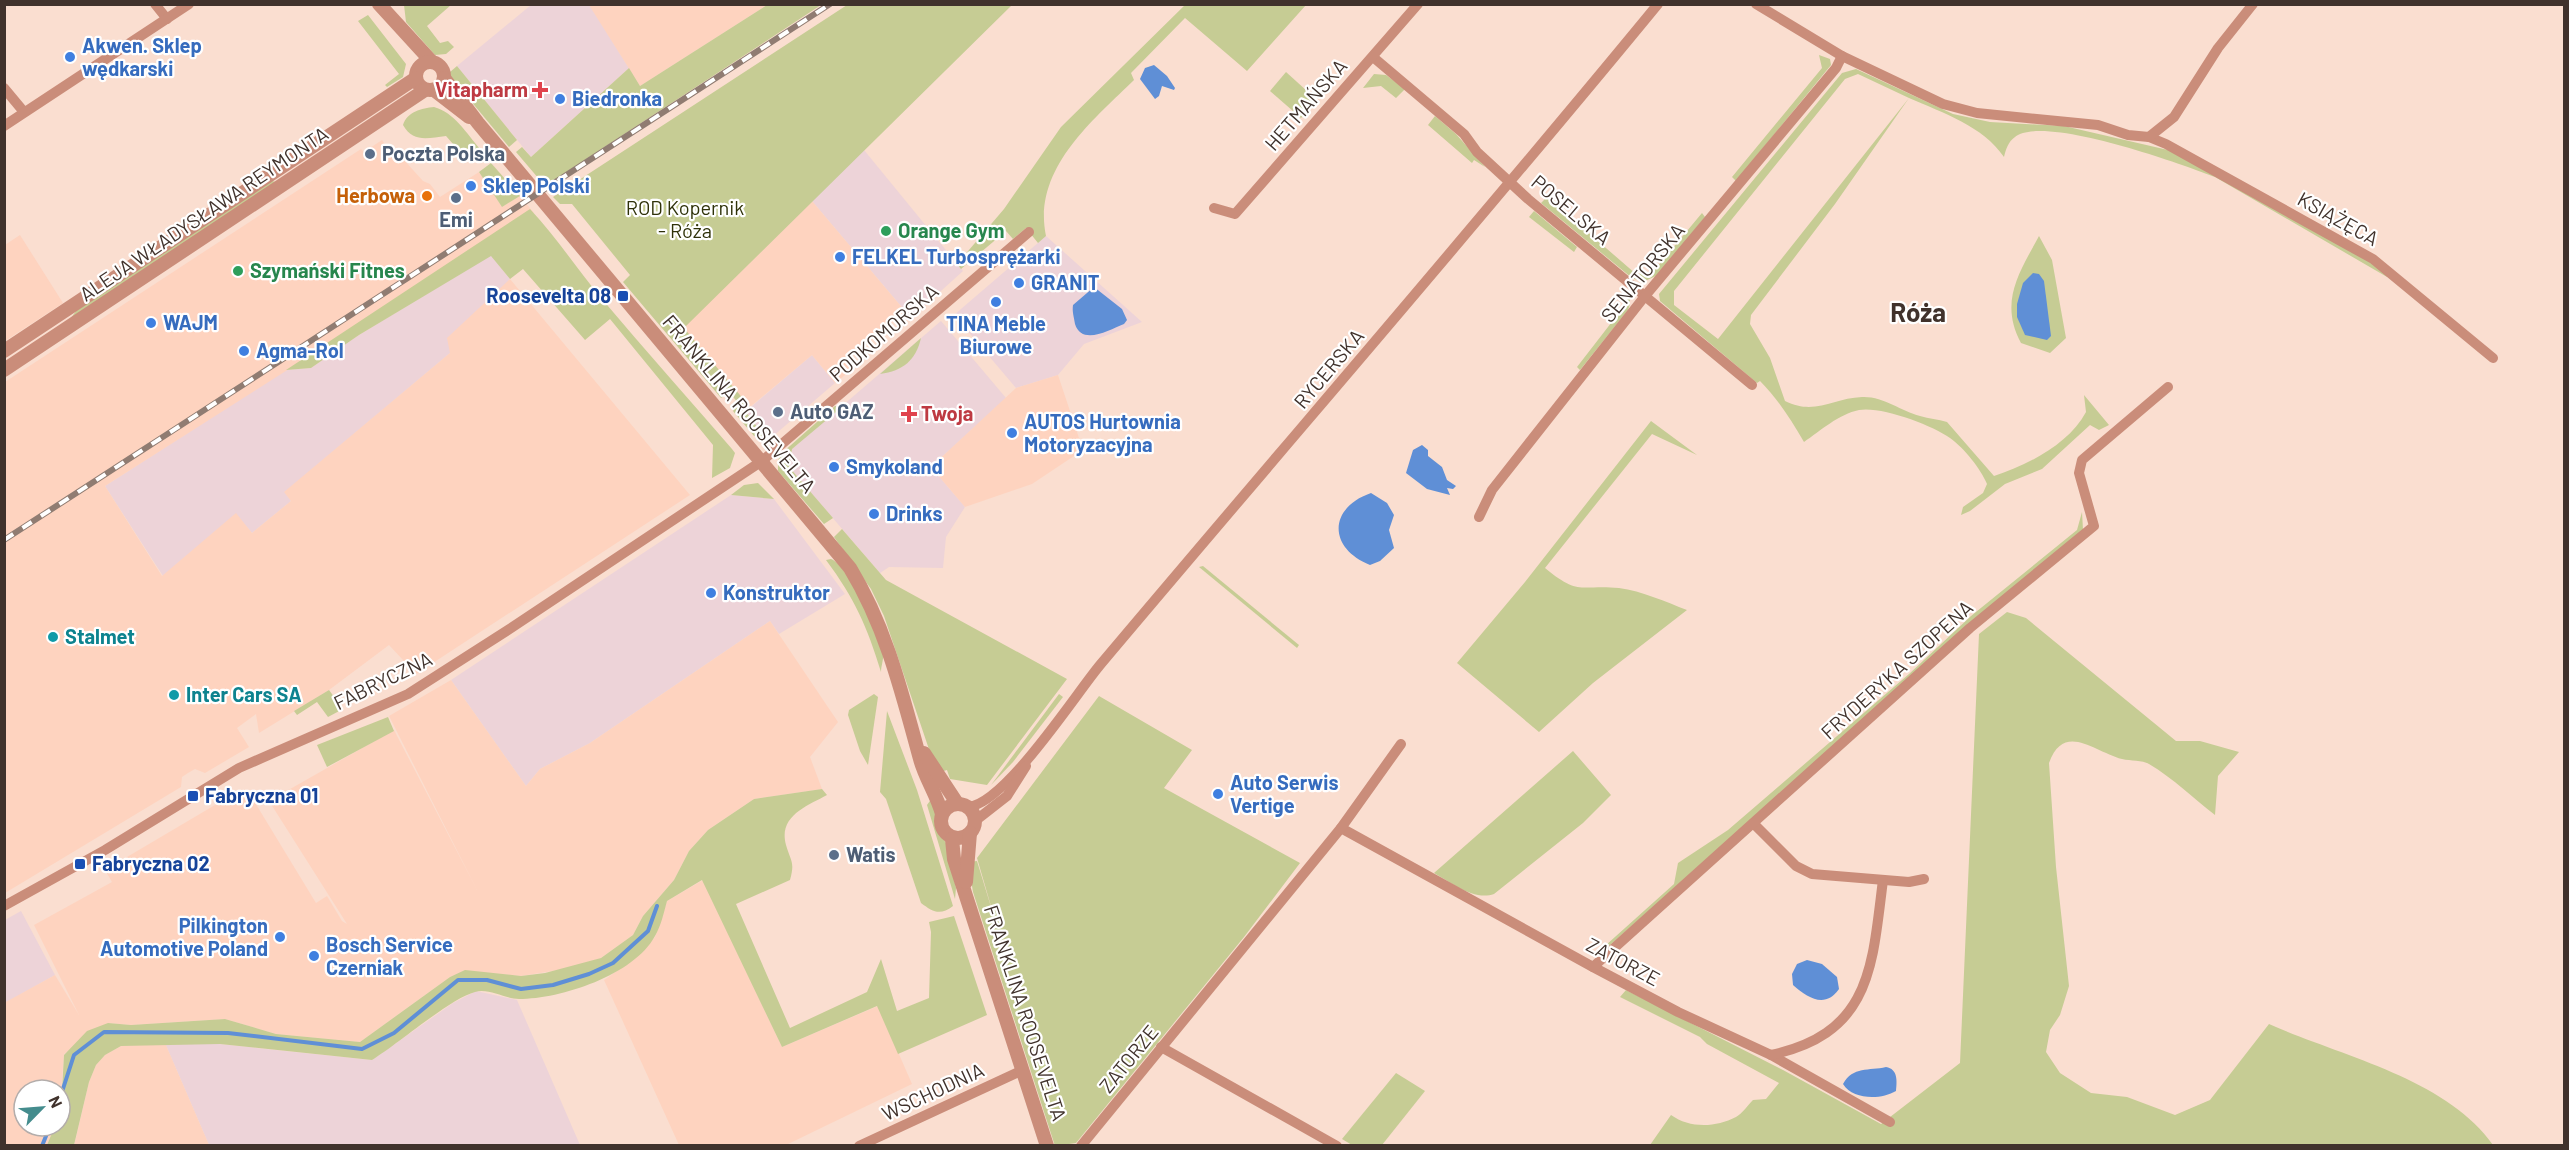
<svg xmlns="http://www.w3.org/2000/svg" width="2569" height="1150" viewBox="0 0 2569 1150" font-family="Barlow,sans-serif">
<rect width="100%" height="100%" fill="#faded0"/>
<g fill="#edd3d8">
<polygon points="589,4 629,68 531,157 457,66 531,5"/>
<polygon points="864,150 963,271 911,318 812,201"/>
<polygon points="1046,236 1142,322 1084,344 1058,375 1016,388 954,315"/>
<polygon points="491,255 510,279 450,353 285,492 291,501 252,533 236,514 163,576 105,486 286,370 311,368 359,335"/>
<polygon points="941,321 1006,398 931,467 965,507 946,537 943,568 889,567 880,573 789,467 792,449"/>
<polygon points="812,355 835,383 772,437 764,436 745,412"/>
<polygon points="731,495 774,499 845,594 779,634 770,621 590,743 540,769 526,786 451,680"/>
<polygon points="21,911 55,975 5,1003 5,920"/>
<polygon points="476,991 517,1000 580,1145 209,1145 165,1043 219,1044 372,1060 453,1003"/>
</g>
<g fill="#fed3bf">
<polygon points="589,5 767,5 640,86"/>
<polygon points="382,140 398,164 404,160 423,181 430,184 440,197 479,172 502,207 520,196 534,213 105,486 162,576 236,513 252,533 291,501 284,492 450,353 447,338 510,279 690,495 416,674 389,645 329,690 259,733 256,714 237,728 249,747 205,773 195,769 188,773 182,777 181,787 5,893 5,382 361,149 364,152"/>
<polygon points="812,201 905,311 852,356 859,364 835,383 812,355 750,407 683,328"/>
<polygon points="20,235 63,303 5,341 5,245"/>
<polygon points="1058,375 1083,450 1032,484 965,507 931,467 1016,388"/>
<polygon points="770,621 838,722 810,757 822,789 754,799 708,830 689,851 674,880 643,916 633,935 601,958 572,968 521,976 465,971 450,977 360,1042 276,1034 225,1019 131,1025 108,1023 64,1054 60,1107 60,1090 24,1090 24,1126 55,1126 47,1145 5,1145 4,1003 55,975 79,1015 34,925 112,882 105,870 237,792 248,791 316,903 327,896 342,921 347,924 269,801 394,730 477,890 389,716 451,680 526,786 540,769 590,743"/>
<polygon points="703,880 782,1047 878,1006 912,1084 786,1145 679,1145 604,980 635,958 655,937 667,901"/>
<polygon points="165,1043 209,1145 74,1146 89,1082 96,1065 105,1055 121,1046"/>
</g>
<g fill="#c6cc94" fill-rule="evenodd">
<path d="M1186 4 1306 5 1247 71 1185 18 1131 73 1134 80C1092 121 1032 170 1046 236L1038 243 1026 228 1013 239 1006 231 961 269 957 264 1004 209 1061 127Z"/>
<polygon points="404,5 451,5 427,26 440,43 448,41 454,47 446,54 435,55 406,22"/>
<polygon points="767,5 821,5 545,186 516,152 522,147 531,157 629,68 640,86"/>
<polygon points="847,5 1012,5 684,328 750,407 746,412 764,436 754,436 733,411 739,404 729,392 721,398 623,282 630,275 572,204 560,204 553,197"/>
<polygon points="368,15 406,64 403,77 387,87 385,85 399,74 358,21"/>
<polygon points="1819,55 1830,59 1831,65 1736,181 1732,177 1822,68"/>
<polygon points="457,66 517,140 509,147 450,76 450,72"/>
<path d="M1856 69 1953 114 1990 122 2064 126 2168 150 2382 264 2387 277 2215 177C2181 164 2043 114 2015 137 2008 142 2006 149 2004 157 1983 126 1943 113 1909 98L1835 204 1751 315 1750 324 1770 358 1785 401C1815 416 1833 398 1862 397 1883 396 1901 411 1920 416 1929 419 1938 419 1947 422L1994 476C2028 465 2069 444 2086 412L2084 395 2109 425 2099 430 2090 425 2042 469 2005 484 1970 511 1961 515 1963 507 1983 493 1987 484C1981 469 1964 448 1950 438 1932 425 1881 406 1859 410 1839 414 1820 431 1804 442 1791 420 1778 399 1760 381L1757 383 1660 301 1659 294 1842 73ZM1858 74 1909 98 1718 339 1674 305V291L1845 79Z"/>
<polygon points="1286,72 1318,101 1301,118 1270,91"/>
<polygon points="1374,74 1386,75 1405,89 1396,98 1381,86 1363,88"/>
<path d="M434 107C454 112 467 134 480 149L467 155 461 153 446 136C428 138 413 143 403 125 407 112 422 108 434 107Z"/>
<polygon points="1435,116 1456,134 1485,167 1474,160 1472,163 1428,125"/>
<polygon points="491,163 520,196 502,207 479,172"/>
<polygon points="272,181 276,182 71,318 76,311"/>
<polygon points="1547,197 1636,274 1652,273 1702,213 1705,217 1658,275 1643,282 1632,278 1541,203"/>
<path d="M530 209C557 238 577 269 602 299 645 350 689 399 732 449L735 453 730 468 712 478 713 445 610 319 585 340 523 269 510 279 491 256 359 335 311 368 286 370Z"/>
<polygon points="1534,211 1577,247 1574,252 1529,217"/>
<path d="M2039 236 2052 260 2066 338 2050 353 2021 343C1999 302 2019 273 2039 236Z"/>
<path d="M1622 287C1630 293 1632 301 1628 310L1580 370 1577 367 1625 305V294L1619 289Z"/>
<path d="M921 338C916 360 903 371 880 374Z"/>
<polygon points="835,406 842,407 792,449 789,467 833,518 824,524 778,471 778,460 782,453"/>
<path d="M1651 421 1697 455 1652 434 1545 568C1580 597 1581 584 1619 588 1642 591 1666 602 1687 610L1593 683 1539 732 1457 663 1525 582Z"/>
<polygon points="758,483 774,499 731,495 744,485"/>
<polygon points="2082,512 2083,530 1602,952 1596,954 1674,884 1678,863 1728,830 1909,674 1971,616 2077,530"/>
<polygon points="842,529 886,580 1067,679 987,785 950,779 947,770 937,773 884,616 871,589 834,537"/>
<path d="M831 559C849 566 879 634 883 653 884 659 881 666 881 672 867 626 855 599 826 560Z"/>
<polygon points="1203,566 1299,645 1297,648 1199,567"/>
<path d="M2007 612 2026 618 2176 741H2200L2239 752 2218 776 2215 815C2194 799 2173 778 2149 764 2142 760 2131 761 2122 759 2095 752 2064 721 2049 763L2056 867 2069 986 2060 1015 2050 1030 2046 1052 2060 1073 2091 1093 2127 1097 2175 1115 2210 1100 2269 1024C2340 1056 2446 1078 2493 1145H1650L1671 1115C1689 1128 1715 1128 1736 1117 1742 1114 1748 1105 1753 1100L1766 1099 1779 1083 1707 1044 1700 1037 1620 997 1626 990 1783 1070 1881 1124 1960 1063 1979 634Z"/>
<polygon points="329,690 343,709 328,717 317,702 297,715 294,711"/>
<polygon points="874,694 878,697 868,765 860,751 848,715 849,710"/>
<polygon points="1059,694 1063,697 1013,762 991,785"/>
<polygon points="1099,696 1192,750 1164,788 1300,863 1244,937 1076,1143 1055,1146 973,892 968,862 977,861 995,920 977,858"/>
<path d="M887 711 917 790 953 906C940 916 933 912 921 903L886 799 880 792Z"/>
<polygon points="388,717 394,731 327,767 317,745"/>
<path d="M1573 751 1611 795 1583 823 1494 894C1474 901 1452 883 1434 873Z"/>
<path d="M822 789 827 795C807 806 778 816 786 845 791 862 795 862 790 880L736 904 790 1028 867 992 881 959 897 1011 929 998 931 932 929 922 954 916 987 1015 898 1054 877 1006 782 1047 702 880 667 901C664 912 661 926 655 936 634 975 561 999 519 999 505 999 489 988 475 992 451 998 398 1044 372 1060L220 1044 121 1046 105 1055 96 1065 89 1082 74 1145H47L55 1126H60L64 1055 87 1031 108 1023 131 1025 225 1019 276 1034 360 1042 450 977 465 970 521 976 545 973 601 958 633 935 643 916 674 880 689 851 708 830 754 799Z"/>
<polygon points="932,798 937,812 936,828 946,843 956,888 955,899 927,805"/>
<polygon points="1396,1073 1425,1091 1382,1145 1352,1145 1342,1139"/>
</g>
<g fill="#5f8fd6">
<polygon points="1154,65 1167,76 1175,88 1174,90 1162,86 1159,96 1155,99 1140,79 1145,68"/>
<polygon points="2033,273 2039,274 2044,281 2051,336 2047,340 2025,335 2017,317 2017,304 2023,283"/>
<path d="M1094 287 1122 309 1127 320 1124 324C1109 330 1082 346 1075 324 1074 317 1072 312 1073 305Z"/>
<polygon points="1422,445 1428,450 1428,456 1442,467 1447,480 1456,486 1453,489 1447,488 1450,495 1427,489 1406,473 1413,450"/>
<path d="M1371 493 1387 503 1394 515 1389 530 1394 548 1380 561 1370 565C1328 548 1328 508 1371 493Z"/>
<path d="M1807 960 1822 964 1837 977 1839 989C1825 1009 1808 998 1793 985L1792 974 1797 964Z"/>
<path d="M1886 1067C1898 1069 1897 1081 1896 1091 1881 1100 1853 1100 1843 1084 1853 1066 1869 1071 1886 1067Z"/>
</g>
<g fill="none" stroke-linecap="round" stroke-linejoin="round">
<g stroke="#5f8fd6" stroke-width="4">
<polyline points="60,1098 74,1055 104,1032 228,1033 362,1049 394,1033 458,980 487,980 521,989 553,985 589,974 613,963 648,931 657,906"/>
<polyline points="42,1146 50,1126"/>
</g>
<g stroke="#ca8d7a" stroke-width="10">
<polyline points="155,4 167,19"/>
<polyline points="1756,4 1842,56 1943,104 1977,113 2098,125 2128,135 2149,137 2166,144 2373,259 2493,358"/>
<polyline points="1373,57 1464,134 1477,152 1528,199 1752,385"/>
<polyline points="4,88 24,112"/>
<polyline points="4,126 189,4"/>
<polyline points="2149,137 2174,117 2218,48 2253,4"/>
<polyline points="1214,208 1235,214 1418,4"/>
<polyline points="1479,517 1492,490 1645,296 1836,68 1842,56"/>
<path d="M968 807C1005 804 1075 695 1100 665 1286 444 1475 227 1658 4"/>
<polyline points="975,821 1007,796 1026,766"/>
<polyline points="1754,824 1796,866 1812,874 1909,882 1924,879"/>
<polyline points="1341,828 1593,967 1678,1012 1771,1055 1890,1122"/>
<polyline points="4,906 105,850 239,768 408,694 508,630 762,461 1029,232"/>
<polyline points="1593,967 1970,628 2094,526 2079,473 2082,460 2168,387"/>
<polyline points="1161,1047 1337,1146"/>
<path d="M1771 1055C1872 1033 1872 966 1883 880"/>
<polyline points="859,1146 1023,1070"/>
<polyline points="1081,1146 1341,828 1401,744"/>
</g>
<g stroke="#ca8d7a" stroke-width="14">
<polyline points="379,4 432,62"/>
<circle cx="430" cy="76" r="14"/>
<path d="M444 78 478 123 850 568C886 627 902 693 920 759 925 778 937 795 942 814"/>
<polyline points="434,90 469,117"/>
<polyline points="4,351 416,78"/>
<polyline points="4,370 425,90"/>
<polyline points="924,753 957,803"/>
<circle cx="958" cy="821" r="17"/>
<polyline points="952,839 954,859 1047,1146"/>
<polyline points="966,882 970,833"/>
</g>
<defs>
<polyline id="rail" points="4,540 830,4"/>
</defs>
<use href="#rail" stroke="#907c72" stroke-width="6"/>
<use href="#rail" stroke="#fff" stroke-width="4" stroke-dasharray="11" stroke-linecap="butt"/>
</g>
<g fill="#3f7fe0" stroke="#fff" stroke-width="2">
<circle cx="70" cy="57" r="6"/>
<circle cx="560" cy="99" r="6"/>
<circle cx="471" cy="186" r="6"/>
<circle cx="840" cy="257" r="6"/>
<circle cx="1019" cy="283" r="6"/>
<circle cx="996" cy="302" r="6"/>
<circle cx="151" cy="323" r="6"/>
<circle cx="244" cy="351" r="6"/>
<circle cx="1012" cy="433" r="6"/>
<circle cx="834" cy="467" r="6"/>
<circle cx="874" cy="514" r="6"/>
<circle cx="711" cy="593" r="6"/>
<circle cx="1218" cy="794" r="6"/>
<circle cx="280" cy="937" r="6"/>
<circle cx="314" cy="956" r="6"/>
</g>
<g fill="#e0444e" stroke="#fff" stroke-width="2">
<path d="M537 81h6v6h6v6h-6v6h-6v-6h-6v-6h6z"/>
<path d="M906 405h6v6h6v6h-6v6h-6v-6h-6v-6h6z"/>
</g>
<g fill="#5c6f8a" stroke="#fff" stroke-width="2">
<circle cx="370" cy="154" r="6"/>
<circle cx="456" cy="198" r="6"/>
<circle cx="778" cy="412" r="6"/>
<circle cx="834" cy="855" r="6"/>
</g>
<circle fill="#e8710a" stroke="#fff" stroke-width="2" cx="427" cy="196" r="6"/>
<g fill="#2e9e5b" stroke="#fff" stroke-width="2">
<circle cx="886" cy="231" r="6"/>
<circle cx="238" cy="271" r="6"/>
</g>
<g fill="#1a4fb4" stroke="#fff" stroke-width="2">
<rect x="617" y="290" width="12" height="12" rx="3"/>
<rect x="187" y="790" width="12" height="12" rx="3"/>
<rect x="74" y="858" width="12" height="12" rx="3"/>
</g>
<g fill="#0f9aa8" stroke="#fff" stroke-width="2">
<circle cx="53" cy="637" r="6"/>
<circle cx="174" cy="695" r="6"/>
</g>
<g text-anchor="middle" stroke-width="4.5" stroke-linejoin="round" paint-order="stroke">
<g font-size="20" font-weight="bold" fill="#366cbe" stroke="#fff" text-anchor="start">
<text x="82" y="53">Akwen. Sklep<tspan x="82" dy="23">wędkarski</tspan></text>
<text x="572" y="106">Biedronka</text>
<text x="483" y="193">Sklep Polski</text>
<text x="852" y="264">FELKEL Turbosprężarki</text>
<text x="1031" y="290">GRANIT</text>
<text x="163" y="330">WAJM</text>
<text x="996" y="331" text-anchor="middle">TINA Meble<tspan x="996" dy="23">Biurowe</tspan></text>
<text x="256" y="358">Agma-Rol</text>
<text x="1024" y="429">AUTOS Hurtownia<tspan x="1024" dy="23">Motoryzacyjna</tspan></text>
<text x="846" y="474">Smykoland</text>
<text x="886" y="521">Drinks</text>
<text x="723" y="600">Konstruktor</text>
<text x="1230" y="790">Auto Serwis<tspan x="1230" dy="23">Vertige</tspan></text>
<text x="268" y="933" text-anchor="end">Pilkington<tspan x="268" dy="23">Automotive Poland</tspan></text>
<text x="326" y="952">Bosch Service<tspan x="326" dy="23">Czerniak</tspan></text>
</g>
<g font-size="20" font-weight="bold" fill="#be3a42" stroke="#fff" text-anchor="end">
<text x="528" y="97">Vitapharm</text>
<text x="921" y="421" text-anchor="start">Twoja</text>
</g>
<g font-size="20" fill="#40322c" stroke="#fff">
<text transform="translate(1306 105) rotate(-49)" y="7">HETMAŃSKA</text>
<text transform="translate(1571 210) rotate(40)" y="7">POSELSKA</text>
<text transform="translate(204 214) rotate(-34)" y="7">ALEJA WŁADYSŁAWA REYMONTA</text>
<text transform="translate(2338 219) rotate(29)" y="7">KSIĄŻĘCA</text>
<text transform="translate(1643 273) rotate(-51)" y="7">SENATORSKA</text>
<text transform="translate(884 333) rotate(-41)" y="7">PODKOMORSKA</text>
<text transform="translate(1329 369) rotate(-50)" y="7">RYCERSKA</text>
<text transform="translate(739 404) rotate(50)" y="7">FRANKLINA ROOSEVELTA</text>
<text transform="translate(1897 670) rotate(-42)" y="7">FRYDERYKA SZOPENA</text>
<text transform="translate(383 681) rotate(-26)" y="7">FABRYCZNA</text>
<text transform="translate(1623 962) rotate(28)" y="7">ZATORZE</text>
<text transform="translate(1025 1013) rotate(72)" y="7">FRANKLINA ROOSEVELTA</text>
<text transform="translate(1129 1059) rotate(-51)" y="7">ZATORZE</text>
<text transform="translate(933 1092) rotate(-25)" y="7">WSCHODNIA</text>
</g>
<g font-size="20" font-weight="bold" fill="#4e5e75" stroke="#fff" text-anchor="start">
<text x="382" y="161">Poczta Polska</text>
<text x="456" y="227" text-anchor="middle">Emi</text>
<text x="790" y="419">Auto GAZ</text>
<text x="846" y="862">Watis</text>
</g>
<g font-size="20" font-weight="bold" fill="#c56008" stroke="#fff" text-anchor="end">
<text x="415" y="203">Herbowa</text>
</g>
<g font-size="20" fill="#2f3209" stroke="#fff">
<text x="685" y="215">ROD Kopernik<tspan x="685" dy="23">- Róża</tspan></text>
</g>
<g font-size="20" font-weight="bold" fill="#27864d" stroke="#fff" text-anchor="start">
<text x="898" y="238">Orange Gym</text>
<text x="250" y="278">Szymański Fitnes</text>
</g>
<g font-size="20" font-weight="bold" fill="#164399" stroke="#fff" text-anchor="start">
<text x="611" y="303" text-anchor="end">Roosevelta 08</text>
<text x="205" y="803">Fabryczna 01</text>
<text x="92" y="871">Fabryczna 02</text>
</g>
<g font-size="20" font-weight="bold" fill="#0d838f" stroke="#fff" text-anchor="start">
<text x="65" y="644">Stalmet</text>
<text x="186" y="702">Inter Cars SA</text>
</g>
<g font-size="26" font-weight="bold" fill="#40322c" stroke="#fff">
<text x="1918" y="322">Róża</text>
</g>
</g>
<rect width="2569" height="1150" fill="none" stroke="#40322c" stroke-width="12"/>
<g transform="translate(42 1108) rotate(65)"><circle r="28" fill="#ffffff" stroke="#b3adab" stroke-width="1.5"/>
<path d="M0-4.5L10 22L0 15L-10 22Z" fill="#448c8d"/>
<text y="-9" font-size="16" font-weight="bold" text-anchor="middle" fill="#40322c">N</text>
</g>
</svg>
